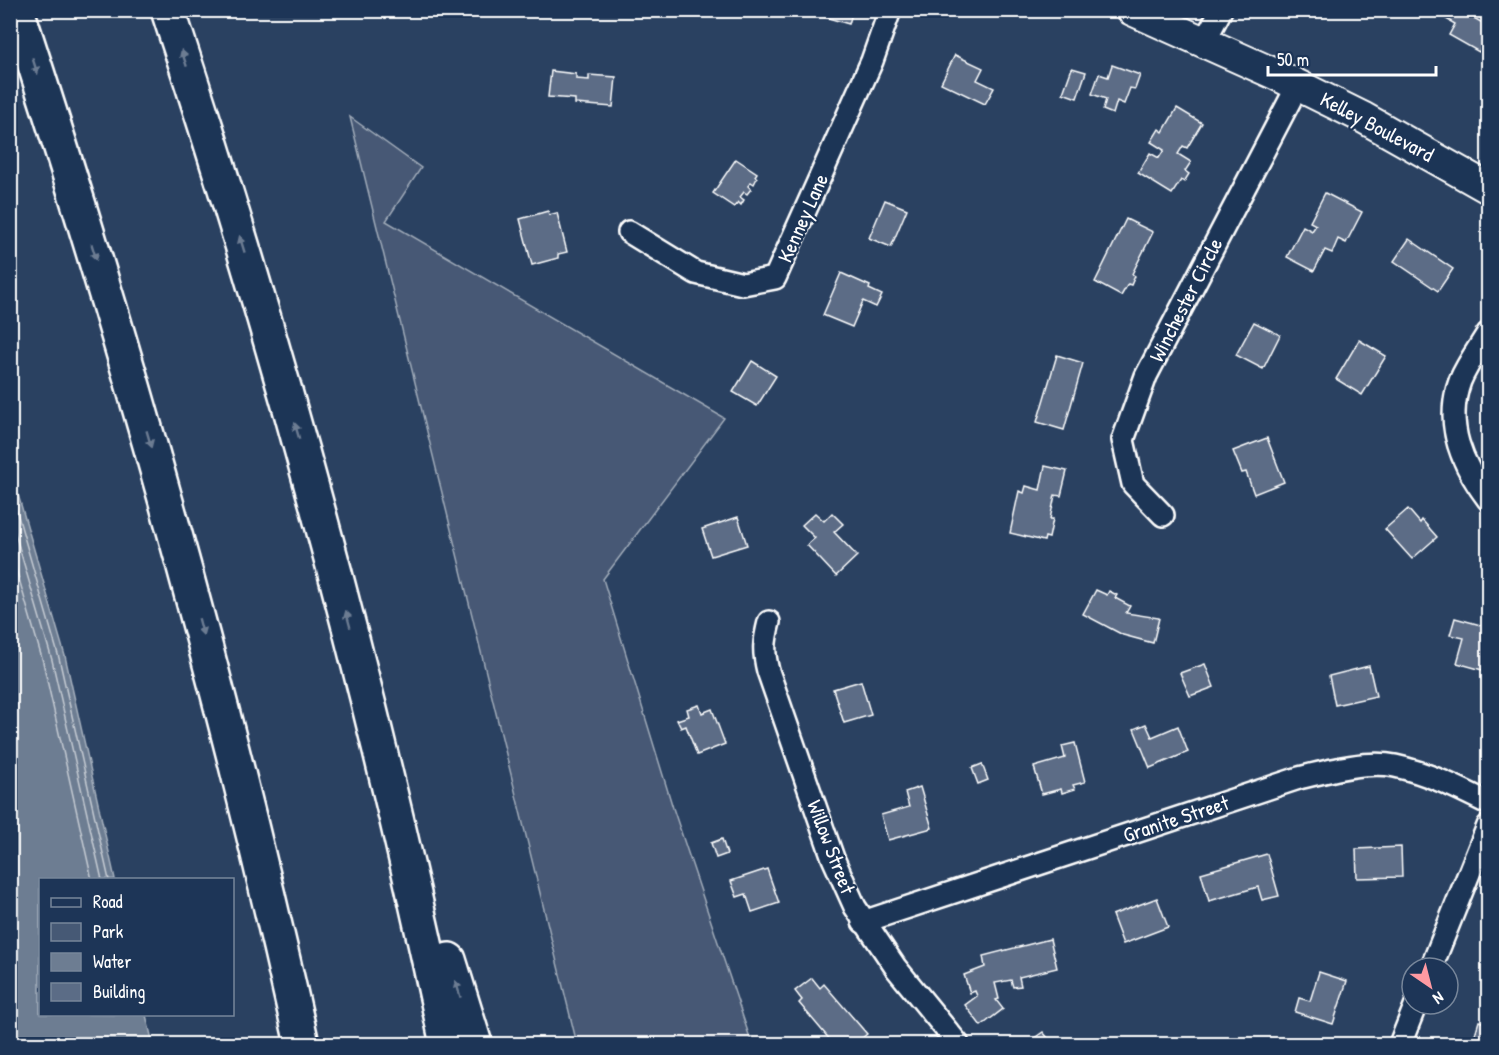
<svg xmlns="http://www.w3.org/2000/svg" width="1499" height="1055" viewBox="0 0 1499 1055" font-family="'Patrick Hand',sans-serif">
<rect width="100%" height="100%" fill="#2a4161"/>
<filter id="ink" filterUnits="userSpaceOnUse"><feTurbulence type="fractalNoise" baseFrequency=".0167" numOctaves="2"/><feDisplacementMap in="SourceGraphic" scale="12" xChannelSelector="R" yChannelSelector="G"/><feConvolveMatrix kernelMatrix="1 2 1 2 8 2 1 2 1" color-interpolation-filters="sRGB"/></filter>
<g filter="url(#ink)">
<polygon fill="#465975" stroke="#a2acba" stroke-width="1.5" points="350,117 421,168 386,221 724,418 603,579 673,808 750,1038 756,1044 577,1044"/>
<polygon fill="#6d7d92" stroke="#a7b1be" stroke-width="1.5" points="10,467 65,656 115,879 40,880 40,1014 146,1015 153,1044 11,1044"/>
<g fill="none" stroke-linecap="round" stroke-linejoin="round">
<g stroke="#c5cbd3" stroke-width="1.5">
<polyline points="10,488 59,658 109,880"/>
<polyline points="10,516 52,660 102,880"/>
<polyline points="10,548 43,662 92,880"/>
</g>
</g>
<g fill="#5b6c86" stroke="#fff" stroke-width="1.5">
<polygon points="801,10 853,10 849,24"/>
<polygon points="1444,10 1460,10 1488,26 1488,35 1479,52 1449,35 1455,24 1441,16"/>
<polygon points="955,55 983,68 977,80 994,88 985,104 941,83"/>
<polygon points="1112,65 1140,75 1135,89 1130,88 1124,104 1117,101 1113,114 1103,110 1106,99 1092,94 1099,74 1108,77"/>
<polygon points="1072,68 1086,72 1077,98 1063,93"/>
<polygon points="551,71 576,74 576,79 589,80 589,75 616,77 613,107 575,104 575,99 548,97"/>
<polygon points="1177,108 1202,123 1187,148 1183,146 1178,154 1191,162 1185,171 1189,174 1184,182 1181,180 1172,194 1138,173 1150,153 1159,158 1164,150 1151,142 1159,129 1163,132"/>
<polygon points="736,159 757,173 755,176 757,178 754,184 751,182 748,186 751,189 747,194 744,192 740,197 744,200 741,205 738,202 734,207 713,193"/>
<polygon points="1325,193 1362,212 1346,243 1338,239 1332,253 1325,250 1314,271 1287,257 1303,226 1312,231 1316,225 1310,222"/>
<polygon points="885,200 907,209 891,247 869,238"/>
<polygon points="548,211 549,215 557,213 567,252 558,254 558,258 532,265 520,219"/>
<polygon points="1126,219 1153,232 1132,274 1135,276 1131,285 1128,284 1121,296 1095,282"/>
<polygon points="1409,239 1453,269 1438,291 1394,261"/>
<polygon points="841,273 870,286 869,289 882,295 876,307 863,301 852,327 823,315"/>
<polygon points="1254,322 1280,335 1263,369 1236,355"/>
<polygon points="1359,340 1386,356 1362,395 1336,379"/>
<polygon points="1057,355 1083,363 1064,430 1037,422"/>
<polygon points="752,361 776,376 757,406 733,392"/>
<polygon points="1267,438 1284,482 1254,494 1246,472 1242,473 1233,451"/>
<polygon points="1045,466 1067,471 1061,496 1055,495 1050,519 1053,519 1049,538 1045,537 1044,541 1010,533 1019,491 1024,493 1026,486 1040,490"/>
<polygon points="1408,509 1420,523 1422,520 1437,537 1412,559 1385,529"/>
<polygon points="815,513 824,521 832,513 843,524 834,532 857,556 836,576 807,545 815,538 802,525"/>
<polygon points="738,517 747,545 711,556 702,529"/>
<polygon points="1096,590 1107,595 1109,591 1117,595 1115,598 1130,606 1126,613 1159,618 1153,643 1123,635 1083,614"/>
<polygon points="1455,618 1488,627 1488,661 1486,671 1457,663 1464,638 1450,635"/>
<polygon points="1205,664 1214,687 1190,696 1180,673"/>
<polygon points="1369,666 1376,696 1335,705 1329,676"/>
<polygon points="861,681 871,715 844,723 833,689"/>
<polygon points="699,705 702,713 712,709 725,744 697,755 686,726 681,728 677,720 689,716 687,709"/>
<polygon points="1146,724 1152,737 1178,726 1188,752 1150,768 1134,729"/>
<polygon points="1075,743 1085,782 1073,785 1075,789 1062,793 1061,789 1042,794 1034,767 1065,758 1062,746"/>
<polygon points="982,764 988,780 978,784 972,768"/>
<polygon points="920,787 932,828 888,840 881,815 909,807 905,792"/>
<polygon points="722,839 727,854 716,858 711,843"/>
<polygon points="1401,847 1402,877 1357,878 1356,849"/>
<polygon points="1267,854 1279,896 1262,900 1258,887 1209,901 1201,873"/>
<polygon points="767,869 779,903 752,912 746,894 737,897 731,881"/>
<polygon points="1157,898 1168,927 1123,944 1112,915"/>
<polygon points="1050,939 1057,968 1019,977 1021,986 1013,987 1011,980 995,983 999,999 996,1000 1003,1009 981,1026 965,1005 977,996 975,991 970,993 964,975 985,967 983,956"/>
<polygon points="1319,972 1347,981 1333,1024 1295,1012 1299,998 1310,1001"/>
<polygon points="812,978 820,988 824,984 867,1034 855,1044 826,1044 831,1041 799,1003 802,1000 795,991"/>
<polygon points="1479,1021 1488,1024 1488,1044 1464,1044 1465,1039 1473,1041"/>
<polygon points="1043,1032 1053,1044 1026,1044"/>
</g>
<g fill="none" stroke-linecap="round" stroke-linejoin="round">
<defs>
<g id="minor">
<polyline points="1204,42 1221,10"/>
<polyline points="629,232 696,273 743,284 775,278 872,61 890,10"/>
<path d="M1488 333C1479 348 1467 364 1460 381 1444 425 1462 465 1488 499"/>
<polyline points="1163,515 1133,484 1123,440 1146,376 1298,85"/>
<path d="M769 622C764 642 763 651 768 671L833 858 855 907 896 968 958 1044"/>
<path d="M863 922 1299 778C1327 771 1367 760 1395 766 1428 773 1458 788 1488 803"/>
<polyline points="1431,968 1488,826"/>
<polyline points="1400,1044 1416,1004"/>
</g>
<polyline id="secondary" points="1132,10 1275,74 1364,118 1488,188"/>
<g id="motorway">
<path d="M17 10C128 351 225 695 302 1044"/>
<path d="M168 10C280 350 373 695 447 1044"/>
<polyline points="449,960 475,1044"/>
</g>
</defs>
<use href="#minor" stroke="#fff" stroke-width="26"/>
<use href="#secondary" stroke="#fff" stroke-width="34"/>
<use href="#motorway" stroke="#fff" stroke-width="38"/>
<use href="#minor" stroke="#1d3557" stroke-width="21"/>
<use href="#secondary" stroke="#1d3557" stroke-width="30"/>
<use href="#motorway" stroke="#1d3557" stroke-width="33"/>
</g>
<defs><path id="oneway-solid" d="M-6-.8H1V-3.2L6.5 0L1 3.2V.8H-6Z" transform="scale(1.5)"/></defs>
<g fill="#6c7c92">
<use href="#oneway-solid" transform="translate(184 58) rotate(-108)"/>
<use href="#oneway-solid" transform="translate(35 66) rotate(72)"/>
<use href="#oneway-solid" transform="translate(242 244) rotate(-107)"/>
<use href="#oneway-solid" transform="translate(94 252) rotate(73)"/>
<use href="#oneway-solid" transform="translate(297 431) rotate(-106)"/>
<use href="#oneway-solid" transform="translate(149 439) rotate(74)"/>
<use href="#oneway-solid" transform="translate(348 619) rotate(-105)"/>
<use href="#oneway-solid" transform="translate(201 627) rotate(75)"/>
<use href="#oneway-solid" transform="translate(458 989) rotate(-107)"/>
</g>
</g>
<g text-anchor="middle" stroke-width="4.5" stroke-linejoin="round" paint-order="stroke">
<g font-size="21" fill="#fff" stroke="#1d3557">
<text transform="translate(1377 127) rotate(28)" y="7">Kelley Boulevard</text>
<text transform="translate(803 218) rotate(-66)" y="7">Kenney Lane</text>
<text transform="translate(1186 300) rotate(-63)" y="7">Winchester Circle</text>
<text transform="translate(1176 819) rotate(-18)" y="7">Granite Street</text>
<text transform="translate(831 847) rotate(69)" y="7">Willow Street</text>
</g>
</g>
<rect width="1499" height="1055" fill="none" stroke="#1d3557" stroke-width="36"/>
<rect x="18" y="18" width="1463" height="1019" fill="none" stroke="#fff" stroke-width="2" filter="url(#ink)"/>
<rect x="39" y="878" width="195" height="138" fill="#1d3557" stroke="#77869a" stroke-width="1.5"/>
<rect x="51" y="898" width="30" height="9" fill="#1d3557" stroke="#77869a" stroke-width="1.5"/>
<text x="93" y="908" font-size="18" fill="#ffffff">Road</text>
<rect x="51" y="923" width="30" height="18" fill="#465975" stroke="#77869a" stroke-width="1.5"/>
<text x="93" y="938" font-size="18" fill="#ffffff">Park</text>
<rect x="51" y="953" width="30" height="18" fill="#6d7d92" stroke="#77869a" stroke-width="1.5"/>
<text x="93" y="968" font-size="18" fill="#ffffff">Water</text>
<rect x="51" y="983" width="30" height="18" fill="#5b6c86" stroke="#77869a" stroke-width="1.5"/>
<text x="93" y="998" font-size="18" fill="#ffffff">Building</text>
<g transform="translate(1430 986) rotate(145)"><circle r="28" fill="#1d3557" stroke="#77869a" stroke-width="1.5"/>
<path d="M0-4.5L10 22L0 15L-10 22Z" fill="#ff9aa2"/>
<text y="-9" font-size="16" font-weight="bold" text-anchor="middle" fill="#ffffff">N</text>
</g>
<path d="M1268 66v9h168v-9" fill="none" stroke="#ffffff" stroke-width="3"/>
<text x="1277" y="66" font-size="18" fill="#ffffff" stroke="#1d3557" stroke-width="4.5" paint-order="stroke">50 m</text>
</svg>
